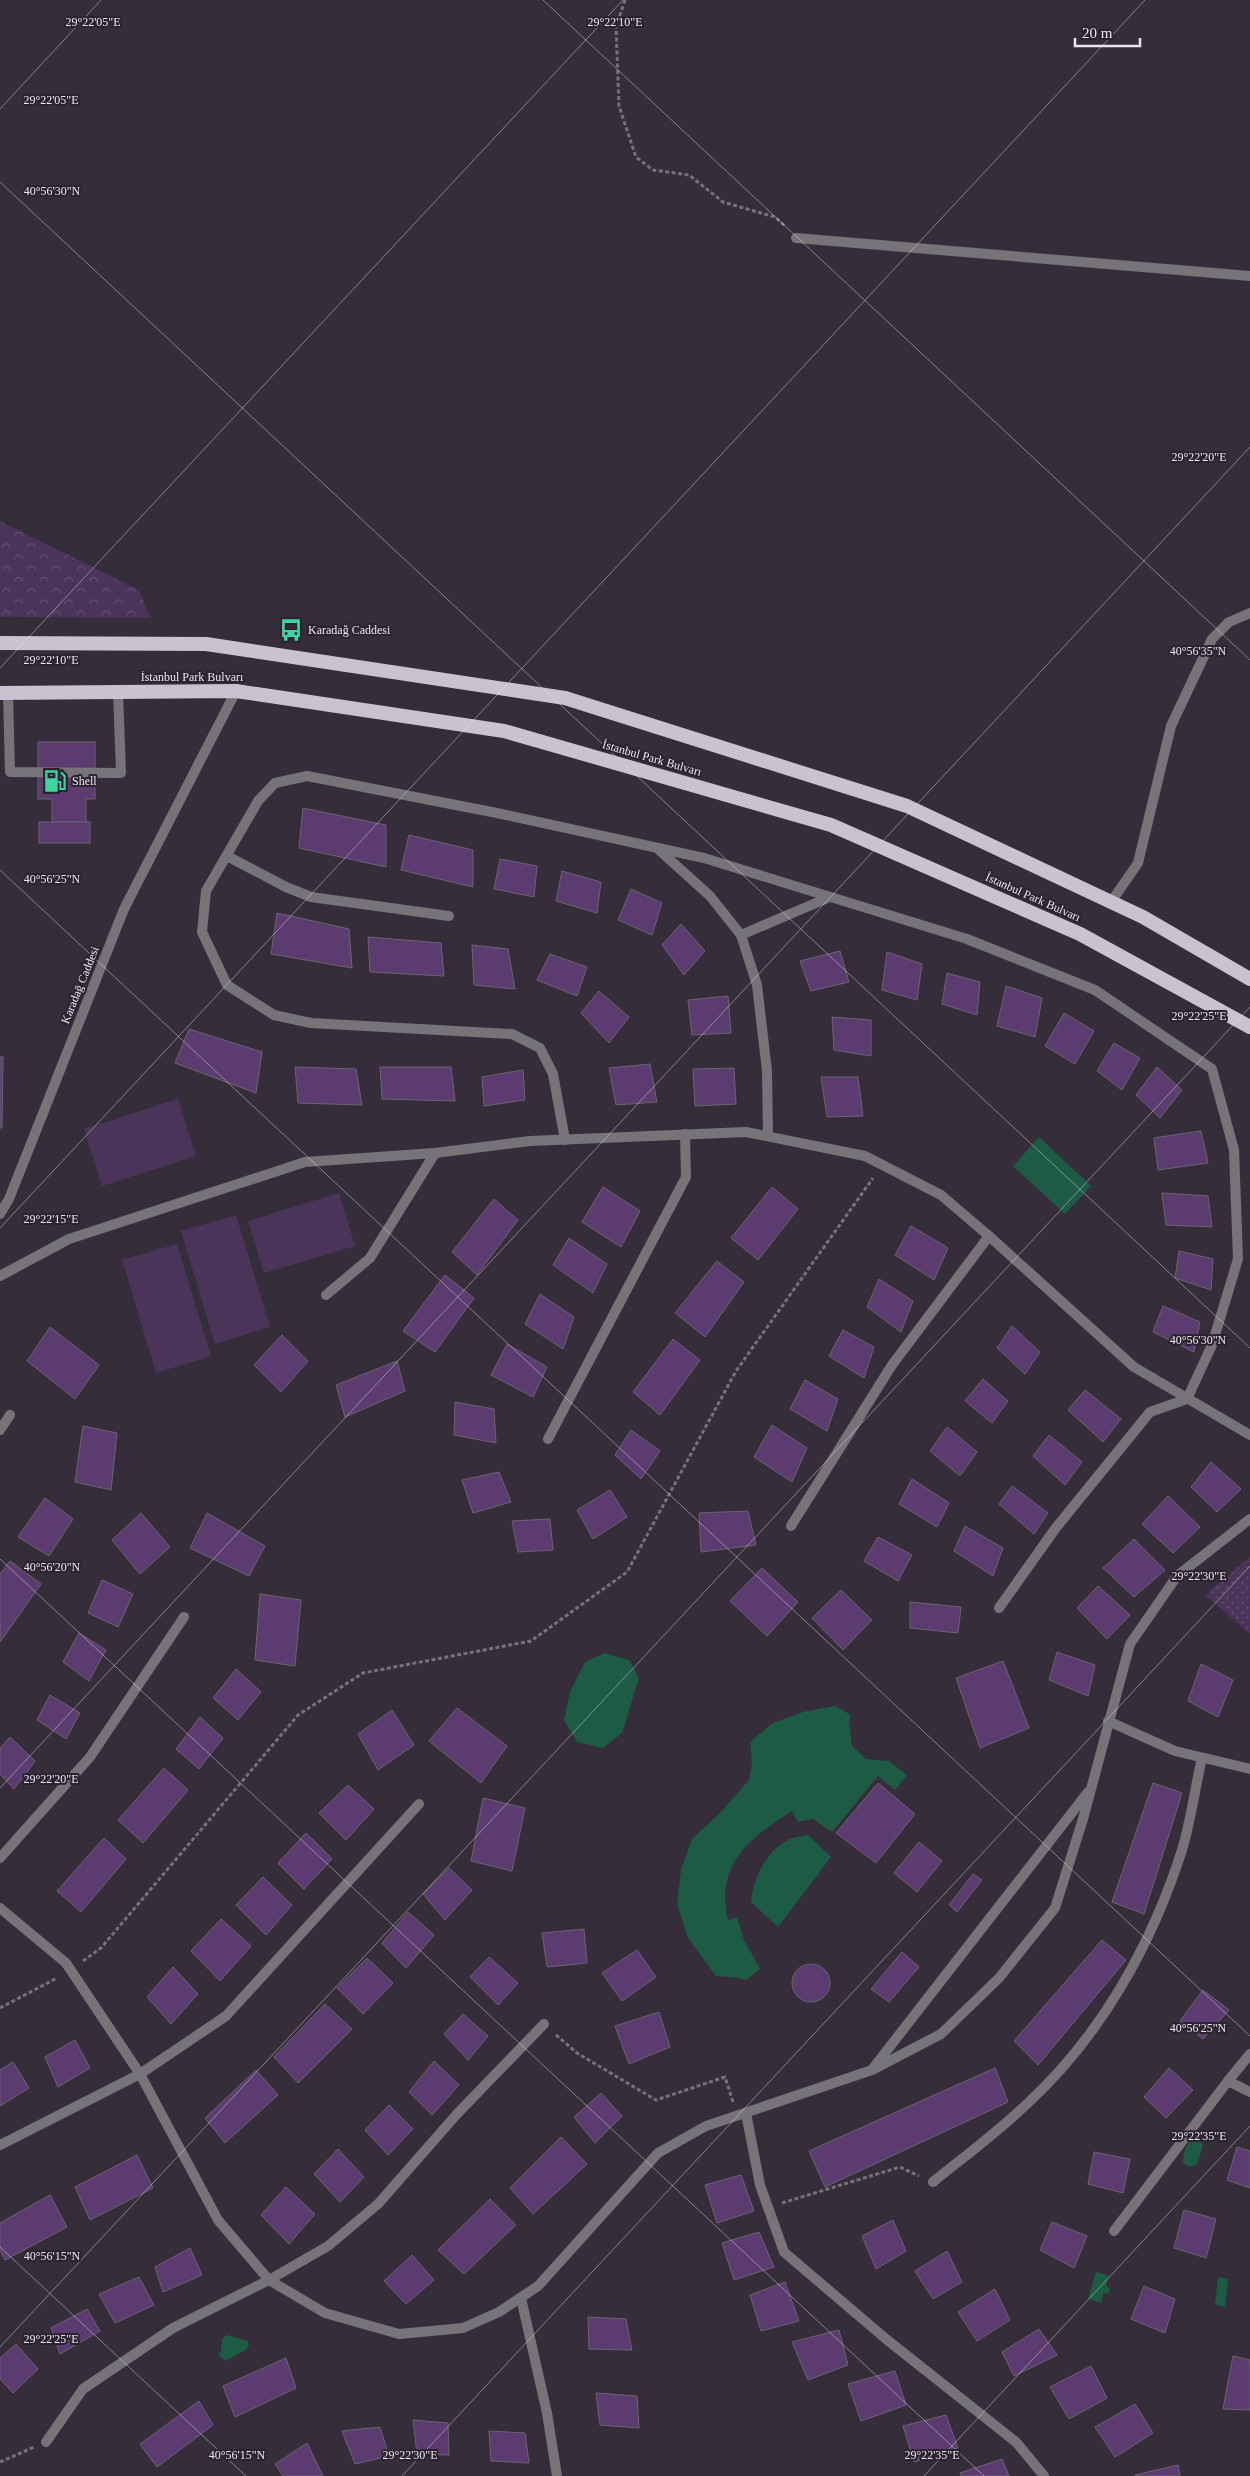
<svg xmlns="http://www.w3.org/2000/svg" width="1250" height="2476" viewBox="0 0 1250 2476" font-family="'Times New Roman',serif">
<defs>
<pattern id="forest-crowns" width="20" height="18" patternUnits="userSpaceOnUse" patternTransform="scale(1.25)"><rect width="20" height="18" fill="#4a3459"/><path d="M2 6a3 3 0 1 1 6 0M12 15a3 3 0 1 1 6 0" fill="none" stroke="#645171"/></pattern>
<pattern id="park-dots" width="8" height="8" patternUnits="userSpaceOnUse" patternTransform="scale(1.25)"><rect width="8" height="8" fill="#4a3459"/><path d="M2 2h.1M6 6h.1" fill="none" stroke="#645171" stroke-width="1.8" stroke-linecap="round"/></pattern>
</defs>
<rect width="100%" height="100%" fill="#352e3a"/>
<g fill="#4a3459">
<polygon points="178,1099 196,1156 102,1186 84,1129"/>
<polygon points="339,1193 355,1246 264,1273 248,1221"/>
<polygon points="236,1215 270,1327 215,1344 181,1231"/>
<polygon points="177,1244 211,1356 156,1373 122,1260"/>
</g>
<polygon fill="url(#forest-crowns)" points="0,521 139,590 151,618 0,617"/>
<polygon fill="url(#park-dots)" points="1250,1557 1250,1634 1205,1595"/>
<g fill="#1d5b45">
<polygon points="1039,1137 1091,1186 1065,1214 1013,1166"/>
<polygon points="605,1653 630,1661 639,1678 622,1733 603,1748 577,1742 564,1720 570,1692 585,1662"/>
<path d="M835 1706 851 1715 849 1720 852 1746 866 1759 889 1761 907 1775 895 1790 878 1776 832 1832 813 1819 798 1822 792 1811C750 1838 715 1864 728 1920L737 1917 744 1940 760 1969 746 1980C736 1976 727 1978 716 1976L688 1938 677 1904 681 1870 692 1839 721 1812 749 1780 752 1763 750 1742 773 1723 803 1712Z"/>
<path d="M808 1835 831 1857 778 1927 751 1902C753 1879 766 1851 788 1840 794 1837 802 1836 808 1835Z"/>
<path d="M1193 2138 1199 2139 1203 2146 1197 2164 1189 2167 1183 2163C1183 2154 1186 2143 1193 2138Z"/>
<polygon points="1096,2272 1109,2276 1106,2287 1110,2288 1108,2294 1104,2292 1101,2303 1088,2299"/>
<polygon points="1218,2277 1228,2279 1225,2307 1215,2305"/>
<polygon points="227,2335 248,2341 249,2345 246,2350 225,2361 218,2354 221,2350 222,2339"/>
</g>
<g fill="#5b3b70" stroke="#6b6471">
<polygon points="38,742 95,742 95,799 86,799 86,822 52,822 52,799 38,799"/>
<polygon points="303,808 386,825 386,867 299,848"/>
<rect x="39" y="822" width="51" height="21"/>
<polygon points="409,835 473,850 473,887 401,870"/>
<polygon points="500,859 537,866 534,897 494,889"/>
<polygon points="562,871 601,882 597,913 556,901"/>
<polygon points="631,889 662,903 652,935 618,920"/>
<polygon points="277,913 349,929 352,968 271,954"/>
<polygon points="681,924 705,951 684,975 662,945"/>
<polygon points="368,937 441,943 444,976 370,972"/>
<polygon points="472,945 508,949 515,989 474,985"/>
<polygon points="840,951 849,982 811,991 800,961"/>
<polygon points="887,952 922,964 917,1000 882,990"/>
<polygon points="550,954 587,967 577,996 537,980"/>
<polygon points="947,973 980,982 977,1015 942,1004"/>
<polygon points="1006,986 1042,998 1035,1037 997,1026"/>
<polygon points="599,991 629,1017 609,1043 581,1013"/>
<polygon points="728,996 731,1033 692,1035 688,1000"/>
<polygon points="1064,1013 1094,1031 1075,1064 1045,1046"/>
<polygon points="832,1017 871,1020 871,1056 834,1050"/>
<polygon points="189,1029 262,1052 256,1093 175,1063"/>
<polygon points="1114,1043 1140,1058 1122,1090 1097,1071"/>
<polygon points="0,1057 3,1057 2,1128 0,1128"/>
<polygon points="650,1064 657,1102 616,1105 609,1068"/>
<polygon points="295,1067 356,1069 362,1105 298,1103"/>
<polygon points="380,1067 451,1067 455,1101 382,1099"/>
<polygon points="1157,1067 1182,1090 1160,1118 1136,1095"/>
<polygon points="734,1068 736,1104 695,1106 693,1069"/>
<polygon points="523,1070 525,1100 484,1106 482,1077"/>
<polygon points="821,1077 858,1077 863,1116 827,1117"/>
<polygon points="1201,1131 1208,1163 1158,1170 1154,1138"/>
<polygon points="603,1187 640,1211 621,1247 582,1222"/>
<polygon points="772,1187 798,1209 758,1260 731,1238"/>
<polygon points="1162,1193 1208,1196 1212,1227 1166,1225"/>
<polygon points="494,1199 518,1220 477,1275 452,1252"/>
<polygon points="911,1226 948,1248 934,1280 895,1255"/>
<polygon points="569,1238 607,1264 593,1293 553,1265"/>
<polygon points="1179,1251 1213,1259 1211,1290 1175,1278"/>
<polygon points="717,1261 744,1282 705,1337 675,1313"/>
<polygon points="445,1275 474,1298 435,1352 403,1331"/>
<polygon points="879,1279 913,1301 901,1332 867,1307"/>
<polygon points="540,1294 574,1317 563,1349 525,1324"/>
<polygon points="1163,1306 1200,1322 1194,1352 1153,1332"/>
<polygon points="1012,1326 1040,1352 1025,1374 997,1348"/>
<polygon points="50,1327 99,1365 75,1399 27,1361"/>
<polygon points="843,1330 874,1347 864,1378 829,1356"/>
<polygon points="282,1335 308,1361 281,1392 254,1365"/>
<polygon points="673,1339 700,1360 660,1415 633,1392"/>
<polygon points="507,1344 547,1367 533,1397 491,1375"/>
<polygon points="397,1361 405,1391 345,1417 336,1385"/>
<polygon points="983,1379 1008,1401 992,1423 965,1401"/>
<polygon points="805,1380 838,1399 827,1431 790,1409"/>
<polygon points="1085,1390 1121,1419 1103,1442 1068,1410"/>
<polygon points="455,1402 494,1409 496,1443 454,1435"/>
<polygon points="772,1425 807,1448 792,1482 754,1457"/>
<polygon points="83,1426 117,1433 111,1490 75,1482"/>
<polygon points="947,1427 977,1452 960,1476 930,1451"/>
<polygon points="631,1430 660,1451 641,1479 615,1455"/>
<polygon points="1049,1435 1082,1462 1065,1485 1033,1456"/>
<polygon points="1211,1462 1241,1489 1217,1512 1191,1487"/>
<polygon points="499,1472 511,1502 473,1513 462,1480"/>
<polygon points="912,1479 949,1503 937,1527 899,1504"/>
<polygon points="1012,1486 1048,1513 1034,1534 999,1504"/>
<polygon points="610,1490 627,1517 593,1539 577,1510"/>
<polygon points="1168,1496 1200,1527 1173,1553 1142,1524"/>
<polygon points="45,1498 73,1519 49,1556 18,1537"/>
<polygon points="748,1511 756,1545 701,1552 699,1513"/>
<polygon points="141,1513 170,1547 140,1574 112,1540"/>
<polygon points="207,1513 265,1546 249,1576 190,1548"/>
<polygon points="550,1519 553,1550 518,1552 512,1521"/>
<polygon points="965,1526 1003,1548 993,1576 954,1551"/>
<polygon points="878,1537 912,1555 898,1581 864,1561"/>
<polygon points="1134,1539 1165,1570 1134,1597 1103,1568"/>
<polygon points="10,1561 41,1584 0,1642 0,1574"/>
<polygon points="762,1568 798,1602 767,1636 730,1601"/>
<polygon points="102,1580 133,1594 118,1627 88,1613"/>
<polygon points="1098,1586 1130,1615 1107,1639 1077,1608"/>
<polygon points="841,1590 872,1620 843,1650 812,1618"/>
<polygon points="260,1594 301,1600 295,1666 255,1660"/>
<polygon points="910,1602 961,1607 958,1633 910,1628"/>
<polygon points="79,1633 106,1650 89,1681 63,1662"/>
<polygon points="1057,1652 1095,1665 1088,1696 1049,1680"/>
<polygon points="1003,1661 1029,1728 980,1748 956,1678"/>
<polygon points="1201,1664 1233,1680 1218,1717 1188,1701"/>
<polygon points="236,1669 261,1692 238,1720 213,1698"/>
<polygon points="50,1695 80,1713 66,1739 37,1720"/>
<polygon points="457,1708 507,1746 481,1783 429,1741"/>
<polygon points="392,1710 414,1745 378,1770 358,1734"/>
<polygon points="200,1717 223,1738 199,1769 176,1749"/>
<polygon points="10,1737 35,1761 14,1789 0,1774 0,1748"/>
<polygon points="164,1768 188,1790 143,1843 118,1820"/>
<polygon points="878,1783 915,1814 876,1863 836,1833"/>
<polygon points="1153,1783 1182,1793 1144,1914 1112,1902"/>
<polygon points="348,1785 374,1809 346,1840 319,1813"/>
<polygon points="483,1798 525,1808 512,1871 471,1861"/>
<polygon points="306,1833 332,1859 304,1889 278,1863"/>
<polygon points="104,1838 126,1859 81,1912 57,1891"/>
<polygon points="919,1842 942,1861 917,1892 894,1873"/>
<polygon points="449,1868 472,1890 445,1920 423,1894"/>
<polygon points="973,1874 982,1880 957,1912 949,1905"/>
<polygon points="263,1877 292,1905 266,1935 236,1905"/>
<polygon points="408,1912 434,1935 406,1968 382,1943"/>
<polygon points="221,1919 251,1946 220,1981 191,1951"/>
<polygon points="584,1929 587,1963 547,1967 542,1933"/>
<polygon points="1102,1940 1126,1960 1038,2065 1014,2041"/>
<polygon points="637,1950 656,1977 622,2001 602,1973"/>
<polygon points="902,1952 919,1967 889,2002 871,1989"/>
<polygon points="489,1957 518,1983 498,2005 470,1977"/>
<polygon points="367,1958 393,1983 363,2014 337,1988"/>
<circle cx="811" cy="1983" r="19"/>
<polygon points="173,1967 198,1994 171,2024 147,1997"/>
<polygon points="1203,1990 1229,2010 1203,2039 1180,2021"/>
<polygon points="325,2004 352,2029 298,2083 274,2057"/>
<polygon points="659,2012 670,2047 629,2064 615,2026"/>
<polygon points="463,2014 488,2036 468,2060 444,2034"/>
<polygon points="75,2040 90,2068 58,2087 45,2057"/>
<polygon points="434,2061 459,2085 432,2115 409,2092"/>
<polygon points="13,2062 29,2088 0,2106 0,2070"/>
<polygon points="995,2068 1008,2102 825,2187 809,2151"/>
<polygon points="1169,2068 1193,2090 1166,2118 1144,2097"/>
<polygon points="256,2070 278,2095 225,2143 205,2118"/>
<polygon points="601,2093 622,2116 595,2143 574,2117"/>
<polygon points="389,2105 413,2129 388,2155 365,2130"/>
<polygon points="561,2137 587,2164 533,2214 510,2188"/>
<polygon points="1237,2147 1250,2151 1250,2188 1227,2180"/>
<polygon points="338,2149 364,2177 340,2202 314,2174"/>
<polygon points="1094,2152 1130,2159 1123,2193 1088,2184"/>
<polygon points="137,2155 153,2188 90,2220 75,2187"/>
<polygon points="741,2175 754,2211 717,2223 705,2185"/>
<polygon points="286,2187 315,2214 289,2244 261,2215"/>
<polygon points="50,2195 67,2227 5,2260 0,2250 0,2223"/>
<polygon points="490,2199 516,2225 464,2274 438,2250"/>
<polygon points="1184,2210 1216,2219 1206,2258 1174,2248"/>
<polygon points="893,2220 906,2251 876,2269 862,2236"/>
<polygon points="1052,2222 1087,2236 1074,2268 1040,2250"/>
<polygon points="759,2232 774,2267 734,2280 722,2243"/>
<polygon points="190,2248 202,2275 163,2292 155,2267"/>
<polygon points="947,2251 962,2282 933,2299 915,2271"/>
<polygon points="412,2255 434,2280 406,2304 384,2281"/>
<polygon points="139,2277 154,2305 115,2323 99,2294"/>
<polygon points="785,2282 799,2321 761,2331 750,2295"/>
<polygon points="1144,2286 1175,2299 1165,2333 1131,2319"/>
<polygon points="995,2289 1010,2320 977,2341 958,2312"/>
<polygon points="87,2309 100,2331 60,2354 51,2328"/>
<polygon points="588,2317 626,2319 632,2350 589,2349"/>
<polygon points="1039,2329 1057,2355 1014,2376 1002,2352"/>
<polygon points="839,2330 848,2365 808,2380 792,2342"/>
<polygon points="16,2344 38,2369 13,2393 0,2379 0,2358"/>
<polygon points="1233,2356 1250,2360 1250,2410 1223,2409"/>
<polygon points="286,2358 296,2388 235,2417 223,2386"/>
<polygon points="1091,2366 1107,2398 1069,2419 1050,2387"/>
<polygon points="895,2371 906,2405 861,2421 848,2384"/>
<polygon points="596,2393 637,2396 639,2428 600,2425"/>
<polygon points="199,2401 213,2425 157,2467 140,2444"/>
<polygon points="1135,2404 1153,2433 1115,2457 1095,2427"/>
<polygon points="946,2415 958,2448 914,2462 903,2426"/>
<polygon points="413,2420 448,2423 449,2455 417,2454"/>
<polygon points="380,2427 389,2456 355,2464 342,2431"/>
<polygon points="489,2431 525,2433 529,2463 491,2461"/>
<polygon points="307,2443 323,2476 283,2476 275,2464"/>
<polygon points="1002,2459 1009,2476 961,2476 960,2473"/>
<polygon points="1178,2465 1180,2476 1135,2476 1135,2475"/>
</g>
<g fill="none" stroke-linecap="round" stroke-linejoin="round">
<g stroke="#77717b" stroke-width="3" stroke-dasharray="4 2.5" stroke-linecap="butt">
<polyline points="625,0 616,27 619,106 636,157 653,170 689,175 723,202 775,217 786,227"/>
<polyline points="83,1961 101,1948 298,1715 363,1673 531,1641 627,1572 736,1371 873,1178"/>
<polyline points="0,2008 57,1978"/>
<polyline points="556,2035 577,2053 656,2100 725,2077 733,2102"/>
<polyline points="782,2203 900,2167 919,2176"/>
<polyline points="0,2462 34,2447"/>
</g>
<g stroke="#777479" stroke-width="10">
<polyline points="796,238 1250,276"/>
<polyline points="8,693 10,772 121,773 118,692"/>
<polyline points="658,849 710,896 741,935 757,985 767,1071 768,1136"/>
<polyline points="227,856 286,887 311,897 449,916"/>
<polyline points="1111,902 1138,863 1171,726 1212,639 1229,622 1250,613"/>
<polyline points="741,935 830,897"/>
<polyline points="565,1140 553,1074 540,1048 512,1034 311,1023 274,1015 227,985 202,932 206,891 258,801 275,783 307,776 497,813 704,858 967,939 1095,990 1212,1069 1234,1150 1238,1259 1212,1345 1187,1399 1150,1412 1055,1529 999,1608"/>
<polyline points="0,1276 69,1239 305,1162 435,1153 530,1141 746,1132 865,1156 941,1195 989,1236 1134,1367 1250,1435"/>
<polyline points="326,1295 370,1258 435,1153"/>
<polyline points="0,1430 10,1415"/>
<polyline points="548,1439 686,1177 685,1134"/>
<polyline points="791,1526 892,1365 989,1236"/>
<polyline points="1108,1721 1175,1751 1250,1769"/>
<polyline points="0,1858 90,1757 184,1617"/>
<polyline points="0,1908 66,1963 140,2074 218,2220 269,2280 325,2313 399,2334 463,2328 499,2312 538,2286 658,2153 706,2126 872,2070 941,2034 999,1978 1055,1908 1083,1819 1130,1644 1177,1576 1250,1519"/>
<polyline points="1250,2054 1228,2081 1250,2092"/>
<polyline points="874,2067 1088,1792"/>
<polyline points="746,2113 760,2185 784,2252 886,2339 1016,2442 1044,2476"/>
<polyline points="0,2145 140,2074 226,2016 419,1804"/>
<path d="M933 2182C965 2156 999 2131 1029 2102 1102 2034 1152 1944 1182 1850 1191 1820 1195 1788 1202 1758"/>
<polyline points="1114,2231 1228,2081"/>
<polyline points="521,2298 547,2413 557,2476"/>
<polyline points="46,2442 83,2389 173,2328 269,2280 328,2246 378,2204 457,2114 544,2024"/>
</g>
<polyline stroke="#777479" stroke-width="10" points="0,1214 9,1199 124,909 236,691"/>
<g stroke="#cac2d0" stroke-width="14">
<polyline points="0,643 206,644 565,698 907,806 1143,917 1250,979"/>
<polyline points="0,693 236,691 504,731 831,825 1080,934 1250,1027"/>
</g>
</g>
<path fill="none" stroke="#ebe6ee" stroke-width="1" stroke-opacity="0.45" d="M543 0 1250 660M0 109 101 0M0 182 1250 1348M0 668 623 0M0 870 1250 2036M0 1228 1145 0M0 1559 984 2476M0 1788 1250 447M0 2247 246 2476M0 2347 1250 1007M402 2476 1250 1566M924 2476 1250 2126"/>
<defs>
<symbol id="bus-bare" viewBox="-9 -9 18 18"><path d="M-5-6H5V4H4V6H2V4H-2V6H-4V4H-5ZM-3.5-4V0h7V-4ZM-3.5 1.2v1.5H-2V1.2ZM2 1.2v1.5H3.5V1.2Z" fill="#41d4a1" stroke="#2b2430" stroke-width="2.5" paint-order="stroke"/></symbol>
<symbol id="fuel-bare" viewBox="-9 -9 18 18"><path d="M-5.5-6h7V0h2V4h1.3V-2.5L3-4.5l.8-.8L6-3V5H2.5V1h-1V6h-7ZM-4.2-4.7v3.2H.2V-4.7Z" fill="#41d4a1" stroke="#2b2430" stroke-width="2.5" paint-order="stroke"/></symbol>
</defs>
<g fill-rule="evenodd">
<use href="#bus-bare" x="275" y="614" width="32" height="32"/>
<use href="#fuel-bare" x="39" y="765" width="32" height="32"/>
</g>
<g text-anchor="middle" stroke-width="4" stroke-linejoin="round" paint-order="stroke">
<g font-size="12" fill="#ebe6ee" stroke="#2b2430" text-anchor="start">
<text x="308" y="634">Karadağ Caddesi</text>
<text x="72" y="785">Shell</text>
</g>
<g font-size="12" fill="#ebe6ee" stroke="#2b2430">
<text x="192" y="681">İstanbul Park Bulvarı</text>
<text transform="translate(652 758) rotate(16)" y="4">İstanbul Park Bulvarı</text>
<text transform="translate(1033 897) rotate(24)" y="4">İstanbul Park Bulvarı</text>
<text transform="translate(80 985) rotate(-68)" y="4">Karadağ Caddesi</text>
</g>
</g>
<g font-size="12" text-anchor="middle" fill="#ebe6ee" stroke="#2b2430" stroke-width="4" stroke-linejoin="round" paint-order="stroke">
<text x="93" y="26">29°22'05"E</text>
<text x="615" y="26">29°22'10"E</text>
<text x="51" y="104">29°22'05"E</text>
<text x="52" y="195">40°56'30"N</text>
<text x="1199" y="461">29°22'20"E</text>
<text x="1198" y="655">40°56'35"N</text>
<text x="51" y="664">29°22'10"E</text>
<text x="52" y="883">40°56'25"N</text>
<text x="1199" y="1020">29°22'25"E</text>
<text x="51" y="1223">29°22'15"E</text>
<text x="1198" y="1344">40°56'30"N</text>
<text x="52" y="1571">40°56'20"N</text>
<text x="1199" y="1580">29°22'30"E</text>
<text x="51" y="1783">29°22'20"E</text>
<text x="1198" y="2032">40°56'25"N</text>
<text x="1199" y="2140">29°22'35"E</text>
<text x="52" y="2260">40°56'15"N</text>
<text x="51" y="2343">29°22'25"E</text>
<text x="410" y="2459">29°22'30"E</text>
<text x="932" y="2459">29°22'35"E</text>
<text x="237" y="2459">40°56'15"N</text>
</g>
<path d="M1075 38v8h65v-8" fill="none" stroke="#ebe6ee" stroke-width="2.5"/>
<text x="1082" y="38" font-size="15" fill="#ebe6ee" stroke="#2b2430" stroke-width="4" paint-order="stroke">20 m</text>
</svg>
